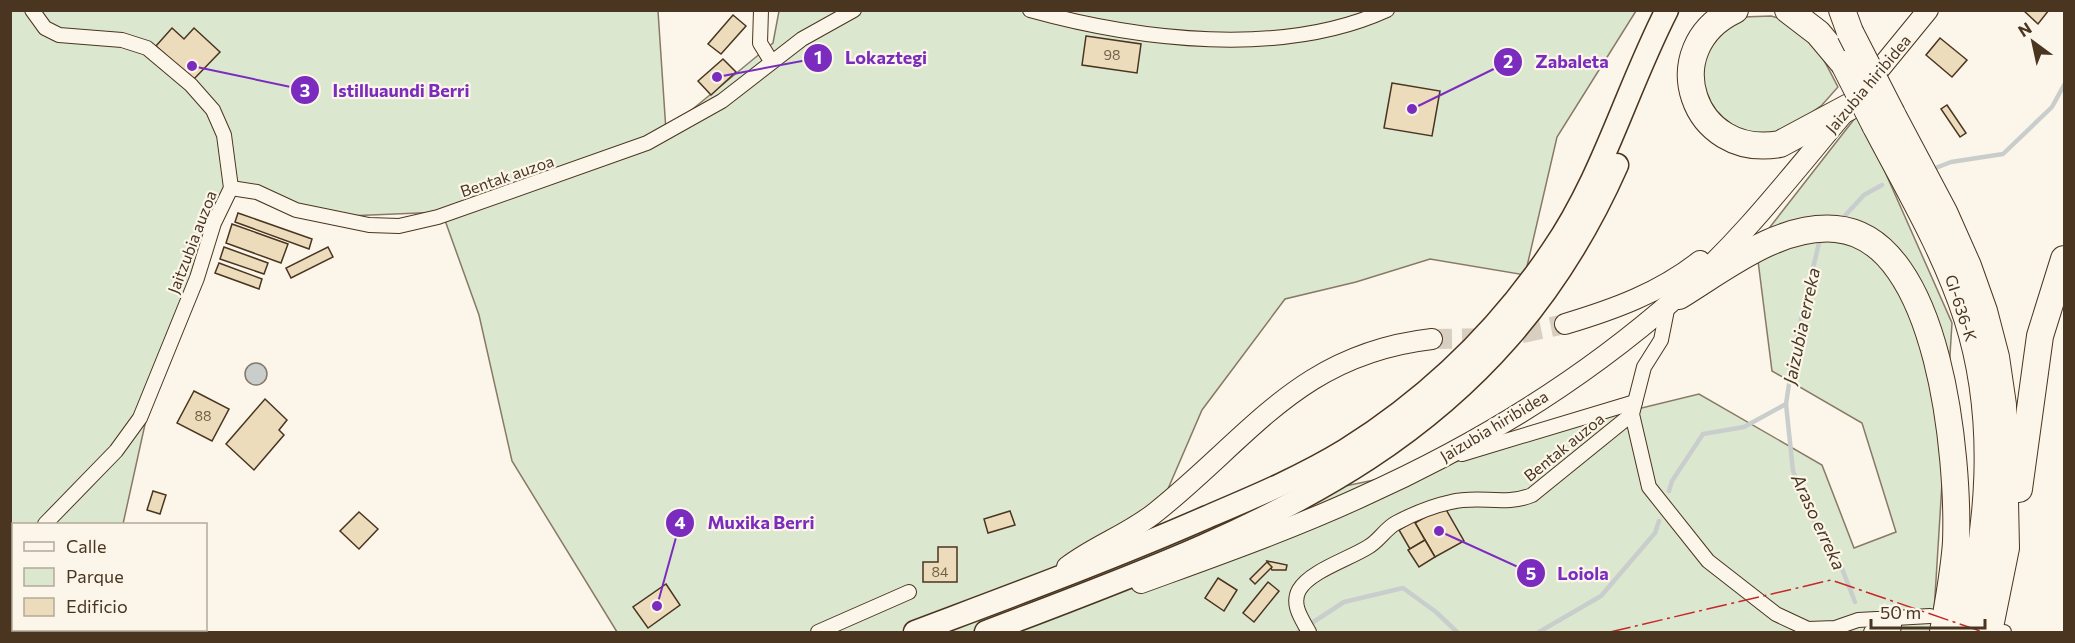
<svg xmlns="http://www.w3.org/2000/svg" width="2075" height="643" viewBox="0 0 2075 643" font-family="Commissioner,sans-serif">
<rect width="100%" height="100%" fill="#fbf6e9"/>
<g fill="#dce7d0" stroke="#887966" stroke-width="1.5">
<polygon points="10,11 658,11 666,131 773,43 779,11 1636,11 1557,137 1525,275 1430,259 1356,282 1285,299 1202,410 1152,526 1442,466 1584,422 1699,394 1822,465 1854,548 1896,532 1862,423 1772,371 1756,245 1859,113 1952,323 1933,628 1937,632 617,632 512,461 479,315 442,212 323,217 233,189 155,379 123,524 14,524 14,630 100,630 100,632 11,632"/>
<path d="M1771 16C1812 26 1819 52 1838 87L1822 105 1797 123 1773 134 1745 133 1726 128 1702 92 1701 71 1708 47 1722 28 1743 17Z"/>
</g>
<circle fill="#c9cecd" stroke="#887966" stroke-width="1.5" cx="256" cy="374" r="11"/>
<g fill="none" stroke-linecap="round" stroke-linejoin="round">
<g stroke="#c9cecd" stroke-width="4.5">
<polyline points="1933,169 1951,162 2003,154 2052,107 2064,85"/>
<polyline points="1840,221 1864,195 1882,185"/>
<polyline points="1786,404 1793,471 1812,518 1839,561 1855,602"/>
<polyline points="1669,491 1672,481 1703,434 1744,427 1786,404 1795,344 1819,243 1824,238"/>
<polyline points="1298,632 1344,602 1403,588 1436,612 1457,632"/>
<polyline points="1539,632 1601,596 1655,533 1659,521"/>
</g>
</g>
<g fill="#ecdcbc" stroke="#4a3520" stroke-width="1.5">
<polygon points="2023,10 2049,10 2038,24"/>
<polygon points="733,15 746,26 721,54 708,44"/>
<polygon points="172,28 184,39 194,28 220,52 193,80 156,46"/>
<polygon points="1086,36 1141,44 1137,73 1082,65"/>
<polygon points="1940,38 1967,60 1952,77 1926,55"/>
<polygon points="723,59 736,72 711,95 698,81"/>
<polygon points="1392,83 1440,91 1432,136 1384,128"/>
<polygon points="1947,105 1966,133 1960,137 1941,109"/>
<polygon points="238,213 312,239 309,249 235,222"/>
<polygon points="232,224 288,244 281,263 226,243"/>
<polygon points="224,247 268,263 264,274 220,259"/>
<polygon points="328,247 333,257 291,278 286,268"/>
<polygon points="219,263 262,279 259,289 215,273"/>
<polygon points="194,391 229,409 212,441 177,423"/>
<polygon points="265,399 287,420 279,430 284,435 254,470 226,444"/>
<polygon points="153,491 166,495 160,514 147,510"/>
<polygon points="1444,506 1464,541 1435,557 1415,523"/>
<polygon points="1010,511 1015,525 988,533 984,519"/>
<polygon points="359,512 378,529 359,549 340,531"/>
<polygon points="1414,521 1425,540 1410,549 1399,530"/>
<polygon points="1425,540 1435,557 1419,567 1408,550"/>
<polygon points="938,547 957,547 957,582 923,582 923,562 938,562"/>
<polygon points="1267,561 1287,565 1286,570 1272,570"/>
<polygon points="1267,562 1272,567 1255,584 1250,579"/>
<polygon points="1218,578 1237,590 1224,611 1205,598"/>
<polygon points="1268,582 1279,591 1254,622 1243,613"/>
<polygon points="666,584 680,605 648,628 633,607"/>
</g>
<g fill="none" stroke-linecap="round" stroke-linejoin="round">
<polyline stroke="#d8cfc1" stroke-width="20" stroke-dasharray="20 10" stroke-linecap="butt" points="1432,339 1499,338 1565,324"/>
<defs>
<g id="street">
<polyline points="32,10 45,28 59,35 122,40 147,48 191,85 213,110 224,135 231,188 214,223 197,278 140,418 116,451 45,524"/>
<polyline points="761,10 760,43 771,61"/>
<path d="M1030 10C1138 40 1282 58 1387 10"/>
<polyline points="231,188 257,192 296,210 369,225 399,226 438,217 647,143 722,101 802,39 854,10"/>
<polyline points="1668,305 1661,340 1644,367 1632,414 1649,487 1708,561 1776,614 1808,629 1835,628 1858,620 1895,618 1893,632"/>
<polyline points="1462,454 1635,402"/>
<polyline points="10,550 14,548"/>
<polyline points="818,632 909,592"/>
<path d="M1309 632C1302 619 1291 605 1299 590 1310 571 1349 559 1368 547 1379 541 1385 529 1396 523 1413 514 1432 506 1451 502 1479 495 1506 506 1532 495L1632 414"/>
<polyline points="1871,632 1895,618 1930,616"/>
<polyline points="2003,632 2004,632"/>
</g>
<g id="secondary">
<polyline points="1865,87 1928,10"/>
<path d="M1565 324C1615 309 1659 293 1700 261"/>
<path d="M1067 567C1094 546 1129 534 1156 512 1252 435 1300 354 1432 339"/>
<path d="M1141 583C1215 556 1289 530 1361 497 1475 446 1584 379 1678 296 1740 242 1790 177 1843 114"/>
</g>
<g id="primary">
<path d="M915 632C1013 595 1111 559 1207 517 1254 497 1302 477 1346 450 1427 399 1498 331 1552 251 1603 177 1626 90 1667 10"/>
<path d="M986 632C1256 529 1491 450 1617 165"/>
</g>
<g id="highway">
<path d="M1735 10C1655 48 1692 160 1780 144L1849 107"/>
<polyline points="1788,10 1818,33 1844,64"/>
<polyline points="1842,10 1850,32"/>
<polyline points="1892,114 1944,212 1968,266 1984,311 1996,357 2003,405 2006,548 1989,632"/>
<path d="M1875 125C1908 188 1945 250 1967 318 2000 421 1989 529 1965 632"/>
<path d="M1679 296C1725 268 1779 224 1836 229 1941 238 1959 462 1956 542 1954 572 1948 603 1943 632"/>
<polyline points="2019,489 2040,336 2064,259"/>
</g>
</defs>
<use href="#street" stroke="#4a3520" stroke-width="16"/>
<use href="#secondary" stroke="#4a3520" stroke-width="22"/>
<use href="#primary" stroke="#4a3520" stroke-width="25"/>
<use href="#highway" stroke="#4a3520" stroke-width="28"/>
<use href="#street" stroke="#fbf6e9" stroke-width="14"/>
<use href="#secondary" stroke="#fbf6e9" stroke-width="20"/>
<use href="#primary" stroke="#fbf6e9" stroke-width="22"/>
<use href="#highway" stroke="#fbf6e9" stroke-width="26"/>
<defs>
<g id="highway-bridge">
<polyline points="1850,32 1892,114"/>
<polyline points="1844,64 1875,125"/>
</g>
</defs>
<use href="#highway-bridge" stroke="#4a3520" stroke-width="28" stroke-linecap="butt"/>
<use href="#highway-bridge" stroke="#fbf6e9" stroke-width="26"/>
<polyline stroke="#c62828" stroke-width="1.5" stroke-dasharray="21 4.5 3 4.5" stroke-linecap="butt" points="1610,632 1831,580 1983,632"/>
</g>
<g text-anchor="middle" stroke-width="4.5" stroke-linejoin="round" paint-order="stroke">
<g font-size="14" fill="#725f47">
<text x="1112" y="60">98</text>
<text x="203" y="421">88</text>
<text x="940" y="577">84</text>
</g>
<g font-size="16" fill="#4a3520" stroke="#fbf6e9">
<text transform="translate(1868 84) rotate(-50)" y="6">Jaizubia hiribidea</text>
<text transform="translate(507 176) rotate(-19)" y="6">Bentak auzoa</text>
<text transform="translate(192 242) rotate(-69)" y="6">Jaitzubia auzoa</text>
<text transform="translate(1961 308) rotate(72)" y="6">GI-636-K</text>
<text transform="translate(1494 426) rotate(-31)" y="6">Jaizubia hiribidea</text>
<text transform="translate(1564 447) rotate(-39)" y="6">Bentak auzoa</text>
</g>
<g font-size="18" font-style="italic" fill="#4a3520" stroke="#fbf6e9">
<text transform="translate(1802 326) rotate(-78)" y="6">Jaizubia erreka</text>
<text transform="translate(1818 522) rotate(65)" y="6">Araso erreka</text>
</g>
</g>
<path fill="none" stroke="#7b2cbf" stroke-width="2" d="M717 77L818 58M1412 109L1508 62M192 66L305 90M657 606L680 523M1439 531L1531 573"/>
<g fill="#7b2cbf" stroke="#fbf6e9" stroke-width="2">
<circle cx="717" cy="77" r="6"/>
<circle cx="1412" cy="109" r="6"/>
<circle cx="192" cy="66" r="6"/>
<circle cx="657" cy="606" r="6"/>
<circle cx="1439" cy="531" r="6"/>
<circle cx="818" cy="58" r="15"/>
<circle cx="1508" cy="62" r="15"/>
<circle cx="305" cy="90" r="15"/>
<circle cx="680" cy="523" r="15"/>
<circle cx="1531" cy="573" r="15"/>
</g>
<g font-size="18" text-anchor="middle" font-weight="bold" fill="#fff">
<text x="818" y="64">1</text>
<text x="1508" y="68">2</text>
<text x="305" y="97">3</text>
<text x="680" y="529">4</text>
<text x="1531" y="580">5</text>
</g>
<g font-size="18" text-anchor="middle" font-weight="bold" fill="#7b2cbf" stroke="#fbf6e9" stroke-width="4.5" stroke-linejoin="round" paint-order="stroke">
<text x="886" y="64">Lokaztegi</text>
<text x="1572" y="68">Zabaleta</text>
<text x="401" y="97">Istilluaundi Berri</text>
<text x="761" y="529">Muxika Berri</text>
<text x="1583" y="580">Loiola</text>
</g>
<rect width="2075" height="643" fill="none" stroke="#4a3520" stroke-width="24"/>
<rect x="12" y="523" width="195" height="108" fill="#fbf6e9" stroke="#b4a999" stroke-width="1.5"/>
<rect x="24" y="542" width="30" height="9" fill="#fbf6e9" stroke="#b4a999" stroke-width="1.5"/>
<text x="66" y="553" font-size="18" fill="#4a3520">Calle</text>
<rect x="24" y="568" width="30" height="18" fill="#dce7d0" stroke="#b4a999" stroke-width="1.5"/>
<text x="66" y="583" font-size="18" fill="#4a3520">Parque</text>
<rect x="24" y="598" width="30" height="18" fill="#ecdcbc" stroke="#b4a999" stroke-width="1.5"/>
<text x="66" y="613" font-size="18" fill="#4a3520">Edificio</text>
<g transform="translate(2033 42) rotate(327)" stroke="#fbf6e9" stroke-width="4.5" paint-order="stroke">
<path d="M0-4.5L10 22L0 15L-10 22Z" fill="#4a3520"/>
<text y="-9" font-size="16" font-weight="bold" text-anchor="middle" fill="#4a3520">N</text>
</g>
<path d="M1871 619v9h114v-9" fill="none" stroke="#4a3520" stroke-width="3"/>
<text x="1880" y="619" font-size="18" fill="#4a3520" stroke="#fbf6e9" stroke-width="4.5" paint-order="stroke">50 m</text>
</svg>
